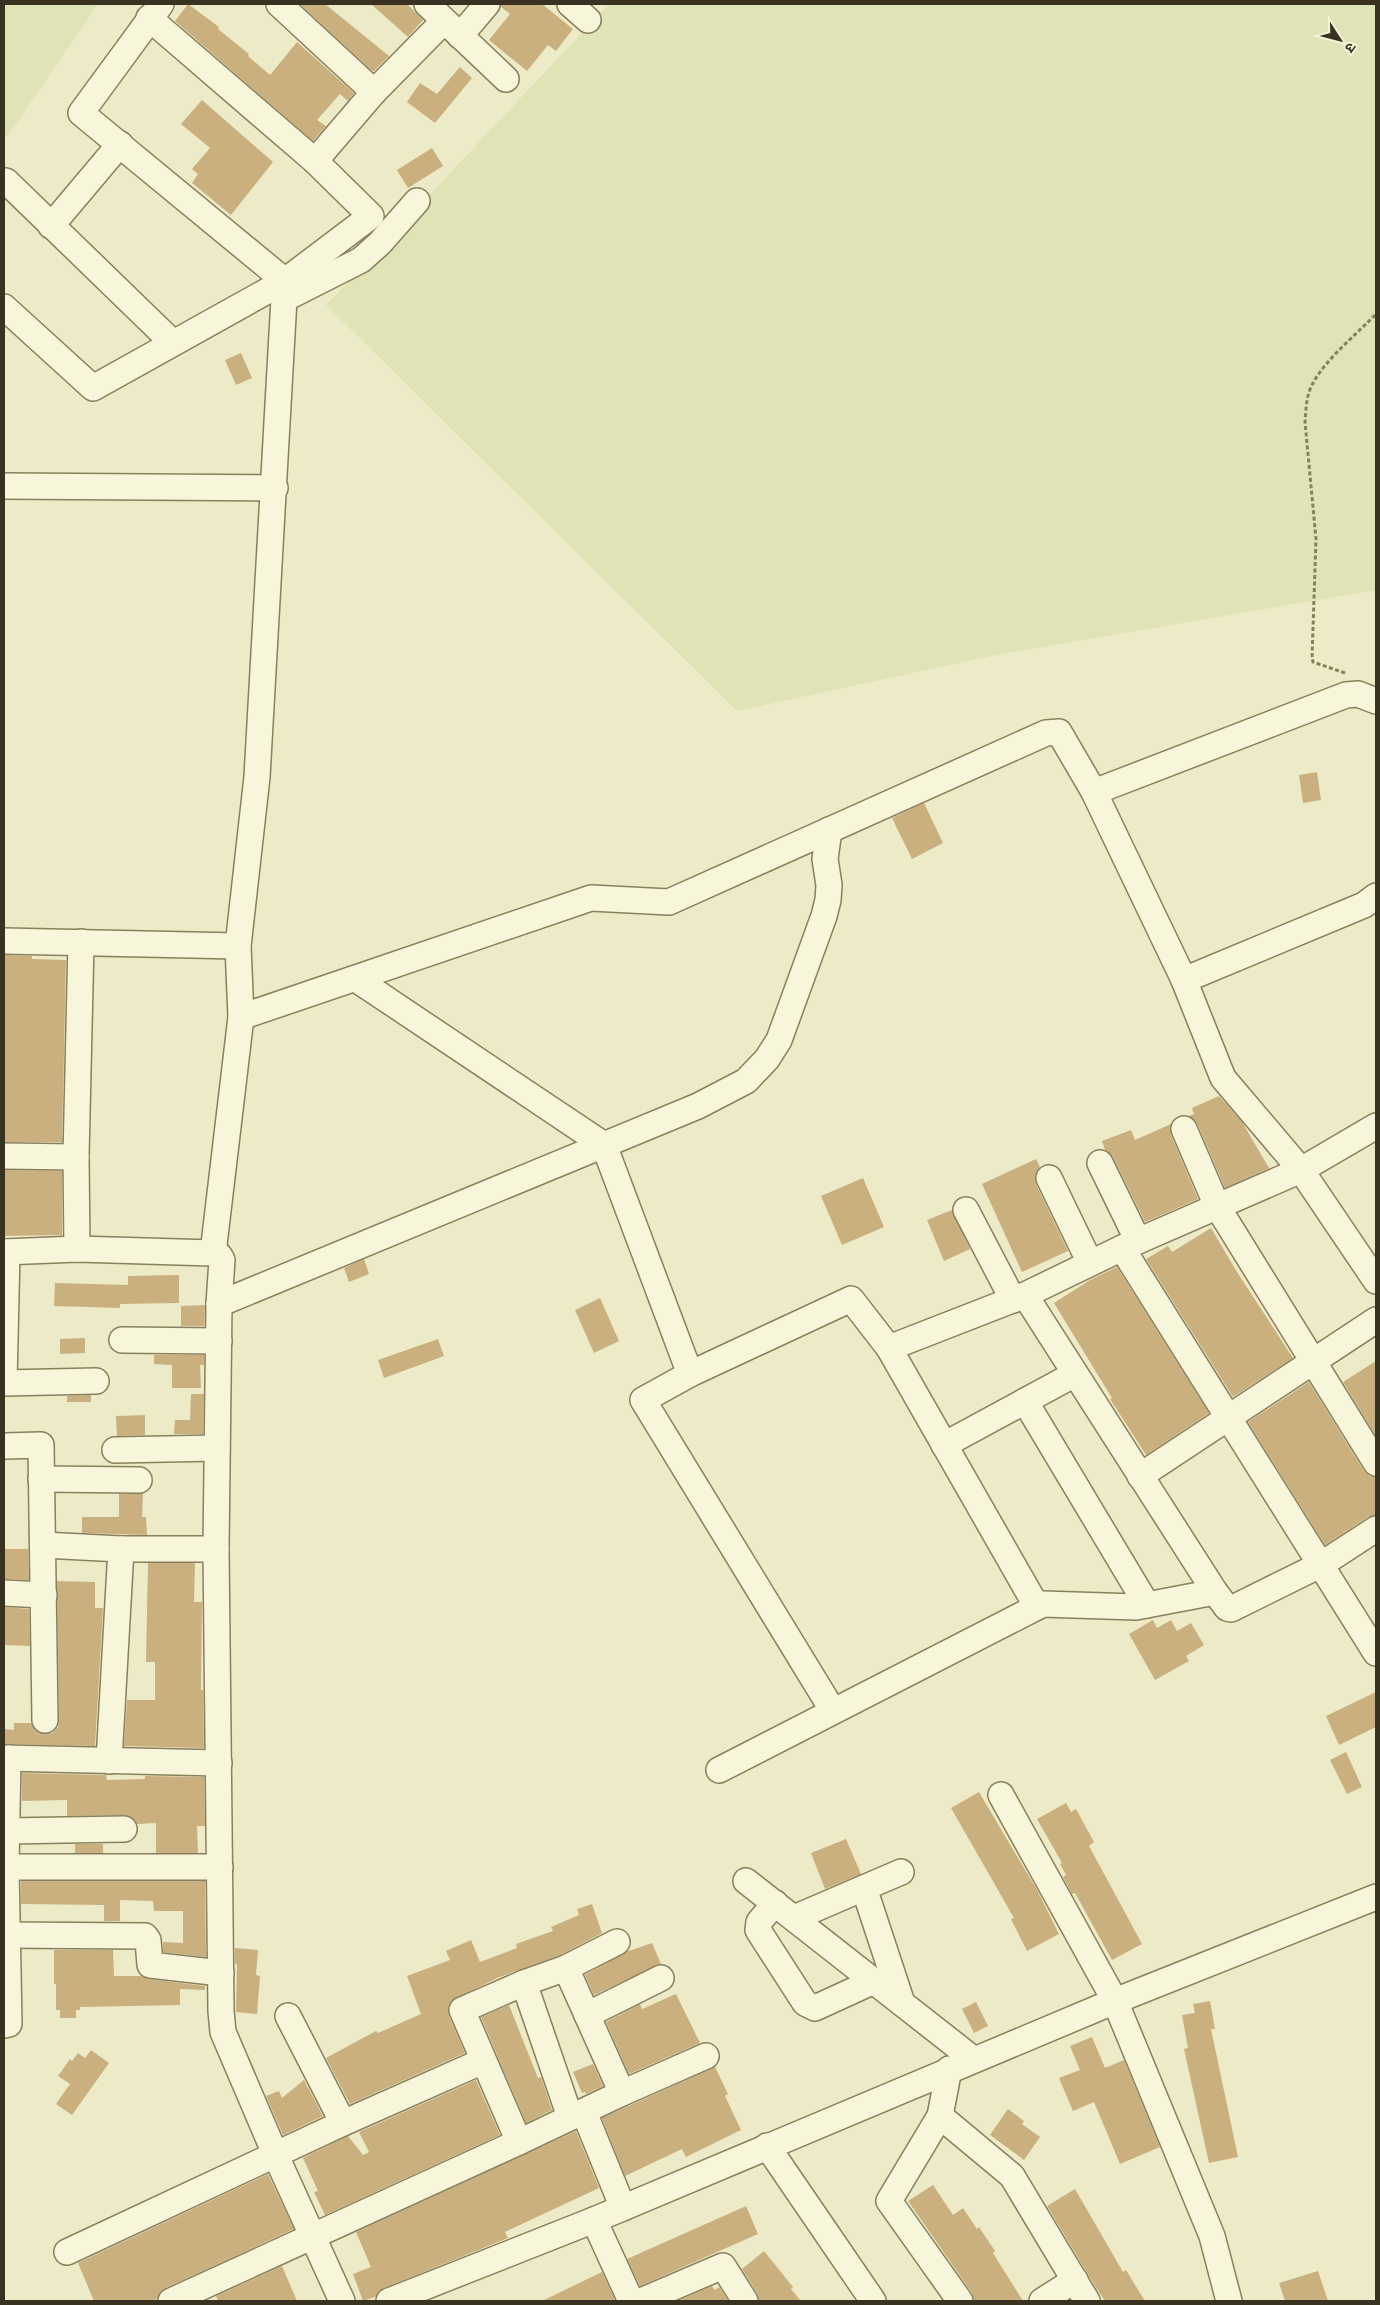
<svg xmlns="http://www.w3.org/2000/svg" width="1380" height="2305" viewBox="0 0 1380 2305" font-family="'Noto Serif','Noto Sans Devanagari',serif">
<rect width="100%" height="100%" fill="#edebc7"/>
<g fill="#dfe3b5">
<polygon points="4,4 98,4 7,137 4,135"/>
<polygon points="609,4 1376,4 1376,590 996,655 737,711 326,305"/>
</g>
<g fill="#cab07e">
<polygon points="188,4 219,27 218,29 249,54 248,56 270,75 297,42 354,93 348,101 340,94 317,120 326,126 313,141 175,21"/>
<polygon points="300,4 325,4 389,56 374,71 372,71"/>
<polygon points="371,4 407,4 423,20 408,37"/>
<polygon points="501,4 542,4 573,29 556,51 548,45 527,71 489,40 510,14 501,7"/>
<polygon points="460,67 472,78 435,123 407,102 420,83 437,94"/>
<polygon points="202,100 273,162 231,215 192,183 198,174 192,169 210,148 181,124"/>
<polygon points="432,148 443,166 408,188 397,170"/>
<polygon points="241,353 252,378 236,385 225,360"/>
<polygon points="1317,772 1321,800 1303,803 1299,775"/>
<polygon points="924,803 943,843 912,859 892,818"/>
<polygon points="4,955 32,956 32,959 66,960 62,1142 4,1142"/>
<polygon points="1219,1096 1242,1122 1269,1168 1225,1188 1197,1123 1189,1116 1194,1114 1192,1108"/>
<polygon points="1171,1124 1171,1135 1198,1199 1145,1222 1113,1157 1105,1150 1102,1141 1131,1130 1135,1140"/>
<polygon points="1036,1159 1040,1167 1035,1176 1036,1184 1068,1251 1022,1272 982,1184"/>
<polygon points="4,1170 62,1171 62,1235 4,1236"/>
<polygon points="863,1178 884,1227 842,1245 821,1196"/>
<polygon points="952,1210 970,1249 944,1261 927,1220"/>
<polygon points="1211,1228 1237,1272 1293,1358 1233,1397 1146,1259 1168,1246 1172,1252"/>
<polygon points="364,1259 369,1274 349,1282 344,1268"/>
<polygon points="1117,1267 1209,1413 1146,1455 1110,1399 1112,1398 1054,1303 1090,1280"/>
<polygon points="179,1275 179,1303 120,1304 120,1308 54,1306 55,1283 128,1285 128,1276"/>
<polygon points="600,1298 619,1341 594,1353 575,1310"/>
<polygon points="205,1305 204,1326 181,1326 181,1306"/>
<polygon points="85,1338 85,1353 60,1354 60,1339"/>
<polygon points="438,1339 444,1356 384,1378 378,1360"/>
<polygon points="154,1355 204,1355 204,1365 200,1365 201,1388 172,1388 172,1365 154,1364"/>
<polygon points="1376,1361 1376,1436 1343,1382"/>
<polygon points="1309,1382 1364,1471 1370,1476 1376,1477 1376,1515 1368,1517 1325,1545 1248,1422"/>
<polygon points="191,1394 204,1394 203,1434 174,1434 175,1420 190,1420"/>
<polygon points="91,1395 91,1402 67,1402 67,1396"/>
<polygon points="145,1415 145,1435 117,1436 116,1416"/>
<polygon points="143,1493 142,1517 146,1517 147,1535 82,1533 82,1517 119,1517 119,1494"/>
<polygon points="4,1549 28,1549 29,1580 4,1579"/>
<polygon points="148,1563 195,1563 194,1602 202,1602 201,1690 203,1690 204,1748 124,1746 127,1700 155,1700 155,1662 146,1662"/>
<polygon points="57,1581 95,1582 95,1608 103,1608 95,1746 4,1744 4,1729 14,1730 14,1723 31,1723 38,1732 45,1734 52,1733 58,1727 59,1720"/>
<polygon points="4,1607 29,1609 30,1646 4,1645"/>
<polygon points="1153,1620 1157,1628 1171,1620 1177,1631 1191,1623 1204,1645 1186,1656 1189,1661 1155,1680 1129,1634"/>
<polygon points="1376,1692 1376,1727 1339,1745 1326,1716"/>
<polygon points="1346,1752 1362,1787 1347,1794 1330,1760"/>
<polygon points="22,1773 106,1775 107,1780 145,1779 145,1776 204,1777 205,1826 197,1826 198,1853 156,1853 156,1823 137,1824 131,1817 124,1815 67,1816 67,1800 22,1801"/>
<polygon points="979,1792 1037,1890 1059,1934 1027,1951 1011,1919 1014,1918 951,1808"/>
<polygon points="1066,1803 1071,1812 1076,1809 1094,1842 1089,1846 1142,1944 1112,1960 1075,1893 1072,1894 1063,1877 1066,1875 1060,1864 1062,1863 1037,1819"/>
<polygon points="846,1839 861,1874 825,1889 811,1853"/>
<rect x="75" y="1844" width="28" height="9"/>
<polygon points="21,1881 205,1881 206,1957 163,1952 163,1942 183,1943 183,1911 154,1911 153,1901 120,1900 120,1921 104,1921 104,1905 21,1904"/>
<polygon points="592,1904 602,1933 560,1955 497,1978 451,2001 448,2008 449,2016 465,2053 350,2104 326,2058 376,2031 378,2033 421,2014 407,1976 450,1960 446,1951 471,1940 480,1962 517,1948 516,1944 553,1931 551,1927 579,1915 577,1909"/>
<polygon points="652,1943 661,1964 594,1995 585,1975 626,1952"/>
<polygon points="235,1948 258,1950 256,1975 260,1976 257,2014 236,2012 237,1964 235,1964"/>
<polygon points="54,1950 113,1950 114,1976 141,1976 148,1979 205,1986 205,1990 180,1989 180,2005 80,2007 80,2010 76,2010 76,2018 60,2018 60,2010 56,2010 56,1984 54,1984"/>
<polygon points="676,1994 700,2043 629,2074 606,2022 640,2004 642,2009"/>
<polygon points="1210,2001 1215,2029 1211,2029 1238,2157 1209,2163 1184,2049 1188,2048 1182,2015 1195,2013 1193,2004"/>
<polygon points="976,2002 988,2026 974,2033 962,2009"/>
<polygon points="509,2005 538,2078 541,2077 552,2110 526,2123 481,2017"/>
<polygon points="1092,2037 1105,2068 1124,2060 1160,2147 1120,2164 1094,2102 1073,2111 1059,2078 1080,2070 1070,2046"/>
<polygon points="91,2050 109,2063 72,2115 56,2104 70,2084 58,2076 70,2059 72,2061 78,2053 85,2058"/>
<polygon points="593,2064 603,2086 586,2094 585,2092 582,2093 573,2072"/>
<polygon points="715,2067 728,2094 725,2096 741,2130 686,2157 682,2149 625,2176 602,2118"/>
<polygon points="304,2080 323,2116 283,2135 266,2096 279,2091 282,2098"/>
<polygon points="476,2080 500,2135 325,2215 314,2192 318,2191 303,2158 348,2136 363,2155 369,2152 359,2132"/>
<polygon points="1008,2109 1024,2121 1022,2124 1040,2137 1024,2160 990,2135"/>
<polygon points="576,2131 599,2188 505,2232 508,2238 384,2288 375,2297 363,2301 353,2274 371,2267 356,2232"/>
<polygon points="268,2174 294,2229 165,2288 160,2292 157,2299 151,2301 94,2301 78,2263"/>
<polygon points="933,2185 953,2215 963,2208 977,2229 979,2227 995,2251 993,2253 1023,2301 974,2301 972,2293 908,2201"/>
<polygon points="1075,2189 1123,2272 1126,2270 1145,2301 1105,2301 1095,2286 1047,2206"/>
<polygon points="746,2206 758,2234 640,2286 627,2259"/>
<polygon points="764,2251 793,2287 791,2289 801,2301 759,2301 757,2293 742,2269"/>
<polygon points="282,2266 297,2301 218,2301 216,2296"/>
<polygon points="1318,2271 1328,2301 1285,2301 1279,2283"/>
<polygon points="602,2272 615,2300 542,2301"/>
<polygon points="712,2286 715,2290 719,2287 728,2301 677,2301"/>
</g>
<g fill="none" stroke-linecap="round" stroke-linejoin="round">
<defs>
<g id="minor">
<polyline points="161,4 81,113 285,281 257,777 238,946 241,1017 213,1253"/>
<polyline points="279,4 374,92"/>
<polyline points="427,4 506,79"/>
<polyline points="570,4 588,20"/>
<polyline points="460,36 487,4"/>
<polyline points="315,161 374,92 444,21"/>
<polyline points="4,182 6,181 173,343"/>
<polyline points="51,226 120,144"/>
<polyline points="284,299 361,260 380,243 417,201"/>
<polyline points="4,307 93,388 285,281 371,216 315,161 149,18"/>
<polyline points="4,486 275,488"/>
<polyline points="1094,792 1346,695 1358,694 1376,701"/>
<polyline points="4,941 238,946"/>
<polyline points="356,979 604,1145 690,1374"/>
<polyline points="1184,980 1364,905 1376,896"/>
<polyline points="241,1017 591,898 669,902 1046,733 1059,732 1094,792 1184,980 1223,1078 1301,1170 1376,1281"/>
<polyline points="1184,1129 1217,1206 1376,1463"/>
<polyline points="4,1156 76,1157"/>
<polyline points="1100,1163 1138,1241"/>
<polyline points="1049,1178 1090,1263"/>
<polyline points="966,1210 1013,1300"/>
<polyline points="1122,1248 1376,1653"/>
<polyline points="77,1249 76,1157 81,942"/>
<polyline points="4,1252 77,1249 213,1253 219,1255 222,1260 219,1304 216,1549 221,2011 223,2032 276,2156 342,2301"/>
<polyline points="7,1252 4,1383 96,1381"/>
<polyline points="1025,1295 1215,1592 1227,1608 1231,1609 1322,1564 1376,1529"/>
<polyline points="219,1304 698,1106 746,1081 767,1059 779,1040 824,916 828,900 829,885 825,859 829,830"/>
<polyline points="122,1340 219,1341"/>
<polyline points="889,1348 1037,1607"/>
<polyline points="1025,1401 1147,1605"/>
<polyline points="944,1445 1075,1374"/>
<polyline points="4,1446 41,1445 45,1720"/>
<polyline points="115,1450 217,1448"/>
<polyline points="1140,1476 1376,1320"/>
<polyline points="41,1479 139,1480"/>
<polyline points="43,1545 121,1549 216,1549"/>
<polyline points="4,1593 44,1595"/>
<polyline points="833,1711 643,1400 690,1374 851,1299 889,1348 1025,1295 1122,1248 1301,1170 1376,1126"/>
<polyline points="4,1758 219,1763"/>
<polyline points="109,1761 121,1549"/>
<polyline points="719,1770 1043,1604 1136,1607 1215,1592"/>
<polyline points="1001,1795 1115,2001 1212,2236 1229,2301"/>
<polyline points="7,1831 124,1829"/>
<polyline points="6,1867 220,1867"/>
<polyline points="746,1881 973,2059"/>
<polyline points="864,1888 902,2003"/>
<polyline points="775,1903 759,1922 758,1930 805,2003 815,2008 874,1981"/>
<polyline points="794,1918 901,1872"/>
<polyline points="4,1935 145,1936 148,1940 150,1965 221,1973"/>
<polyline points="566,1968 622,2093"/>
<polyline points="524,1983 570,2117"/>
<polyline points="587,2015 661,1978"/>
<polyline points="288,2016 343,2123"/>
<polyline points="4,2025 9,2024 6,1867 8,1758"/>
<polyline points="949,2069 940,2116 1012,2176 1087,2301"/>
<polyline points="584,2112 623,2208"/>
<polyline points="940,2116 889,2201 960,2301"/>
<polyline points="519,2142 462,2010 524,1983 566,1968 617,1942"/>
<polyline points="767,2146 873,2301"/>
<polyline points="594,2220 631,2301"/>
<polyline points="67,2252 343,2123 483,2061"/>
<polyline points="171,2301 519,2142 622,2093 706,2056"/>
<polyline points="389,2301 594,2220 1115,2001 1376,1897"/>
<polyline points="641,2301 723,2266 745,2301"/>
<polyline points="1042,2301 1075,2280"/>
</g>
</defs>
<use href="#minor" stroke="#887f5d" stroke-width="28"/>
<path stroke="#887f5d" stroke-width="3" stroke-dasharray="4 2.5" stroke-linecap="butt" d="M1345 673 1313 662 1312 658 1316 539 1305 422C1306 410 1306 398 1311 387 1323 361 1356 335 1376 314"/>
<use href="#minor" stroke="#f8f6da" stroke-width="25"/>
</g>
<rect width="1380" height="2305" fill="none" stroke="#393220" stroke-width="10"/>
<g transform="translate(1340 40) rotate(126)" stroke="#f5f3d6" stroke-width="4" paint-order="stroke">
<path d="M0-4L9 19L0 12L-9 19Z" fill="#393220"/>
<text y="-8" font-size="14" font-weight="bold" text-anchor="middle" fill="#393220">उ</text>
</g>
</svg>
